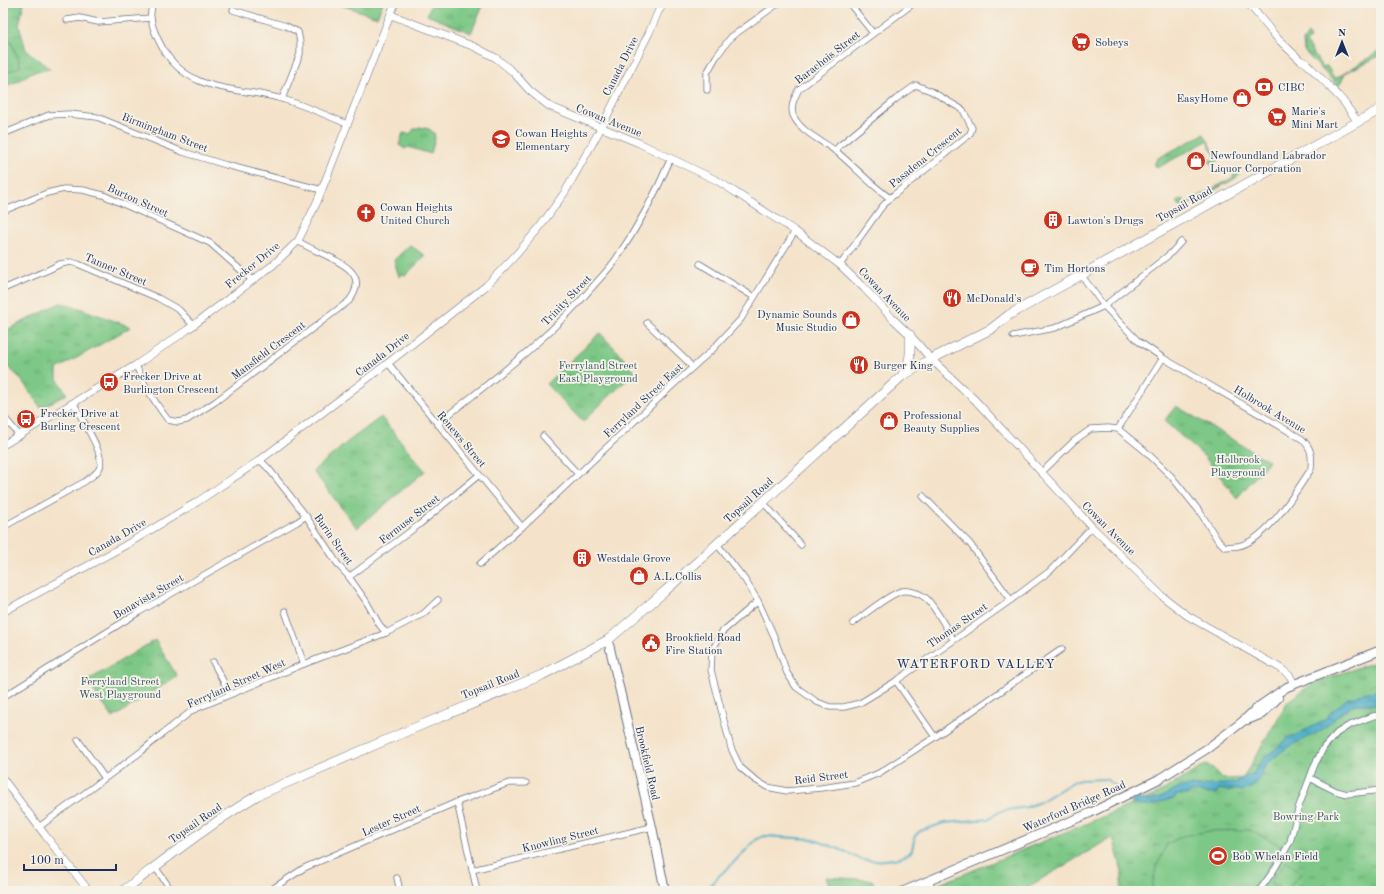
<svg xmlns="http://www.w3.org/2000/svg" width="1384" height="894" viewBox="0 0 1384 894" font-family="'Old Standard TT',serif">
<defs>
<pattern id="grass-tufts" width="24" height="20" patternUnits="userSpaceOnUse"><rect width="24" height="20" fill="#7dc886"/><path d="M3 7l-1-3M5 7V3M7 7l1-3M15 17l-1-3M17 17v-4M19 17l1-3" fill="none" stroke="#66a371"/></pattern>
<pattern id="water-ripples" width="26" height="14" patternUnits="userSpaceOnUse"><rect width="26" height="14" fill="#46abc6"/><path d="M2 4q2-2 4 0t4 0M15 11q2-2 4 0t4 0" fill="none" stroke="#3a8ca4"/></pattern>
</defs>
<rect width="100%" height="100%" fill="#f7f3e8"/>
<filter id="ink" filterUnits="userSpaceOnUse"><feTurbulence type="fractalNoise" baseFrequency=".025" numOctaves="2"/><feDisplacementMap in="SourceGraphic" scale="8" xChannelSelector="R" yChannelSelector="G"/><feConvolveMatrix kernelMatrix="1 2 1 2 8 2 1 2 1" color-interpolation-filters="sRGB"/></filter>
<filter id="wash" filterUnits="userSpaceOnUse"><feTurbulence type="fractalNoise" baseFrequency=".012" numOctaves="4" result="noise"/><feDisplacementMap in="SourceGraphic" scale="16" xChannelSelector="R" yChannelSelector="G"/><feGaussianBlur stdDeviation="0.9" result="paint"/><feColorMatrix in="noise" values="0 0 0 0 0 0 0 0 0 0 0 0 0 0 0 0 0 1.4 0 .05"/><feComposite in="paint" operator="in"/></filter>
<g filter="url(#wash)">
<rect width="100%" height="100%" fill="#f4e3ca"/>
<g fill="url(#grass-tufts)" stroke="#4c7c72">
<polygon points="3,3 24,3 19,25 26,50 50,69 32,72 18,81 3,87"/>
<polygon points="335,3 383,3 377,17"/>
<polygon points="432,3 477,3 482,8 471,33 427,15"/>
<polygon points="1308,34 1310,39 1306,42 1322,67 1327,66 1335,79 1381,50 1381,52 1377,57 1345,73 1341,83 1338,86 1304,51 1303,41"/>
<polygon points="420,127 429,129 434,133 435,138 431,154 408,147 405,149 399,145 403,133 410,134 414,129"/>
<polygon points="1204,134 1218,159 1218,161 1211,165 1209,161 1216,157 1207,141 1159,167 1155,166 1155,162 1158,158"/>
<polygon points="1237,168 1239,174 1236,178 1187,205 1180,206 1177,202 1183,199 1187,203 1234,177 1232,172"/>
<polygon points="410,245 425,256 405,276 403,274 399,277 394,260"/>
<polygon points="60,303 71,305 131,327 57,369 57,379 67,394 41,408 20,378 3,362 3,332"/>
<polygon points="600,333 622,356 622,357 635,372 597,408 583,422 546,384"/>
<polygon points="1176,406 1269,461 1237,498 1204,456 1164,421"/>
<polygon points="381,417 425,471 357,528 313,471 350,440"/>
<polygon points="155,640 177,676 113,718 87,681"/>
<polygon points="1381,660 1381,891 1121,891 1122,871 1113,837 1021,891 923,891 1155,795 1207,764 1224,779 1243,778 1288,701 1315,682"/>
<polygon points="826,877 872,880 875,887 876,886 877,888 870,891 831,891"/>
</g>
<g fill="#7dc886" stroke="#4c7c72">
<polygon points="3,23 21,66 3,74"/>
<polygon points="1249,830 1281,845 1260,881 1250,891 1151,891 1156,868 1167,844 1183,836 1209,831"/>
<polygon points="1287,861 1301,873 1286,891 1282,891 1270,882"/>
</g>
<path fill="url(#water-ripples)" stroke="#306d92" d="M1381 690V704H1355L1339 715 1322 730 1285 749 1270 761 1262 771 1260 779 1254 786 1248 789 1241 791 1234 789 1228 791 1219 789 1217 793C1208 796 1200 791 1191 792L1187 795H1176L1174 799C1155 801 1151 812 1130 802L1140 798 1145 801 1160 798 1181 787 1237 783V781L1254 773C1256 767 1261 762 1265 757 1267 754 1273 752 1276 749 1279 746 1283 741 1287 738 1291 736 1295 736 1299 733L1314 726 1326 719 1331 712 1348 698H1353L1362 693Z"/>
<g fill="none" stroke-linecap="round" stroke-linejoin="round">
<g stroke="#46abc6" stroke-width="2">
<polyline points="1130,796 1138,801"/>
<polyline points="704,891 721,874 727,869 757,839 764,836 812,839 844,851 862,860 874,861 895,859 902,857 910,853 912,850 915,836 920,831 944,823 988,819 1001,811 1027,807 1040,802 1073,782 1080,780 1106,779 1124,793"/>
</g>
</g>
</g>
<g filter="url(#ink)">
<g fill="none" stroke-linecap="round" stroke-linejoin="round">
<defs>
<g id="minor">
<path d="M152 3C152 8 150 13 151 18 152 29 158 40 163 49 191 95 237 86 282 99 304 105 326 115 347 124"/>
<polyline points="849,3 873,33"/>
<polyline points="233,10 286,26 298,32 300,42 300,54 282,99"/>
<polyline points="67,20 80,18 98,22 151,18"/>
<polyline points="707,90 707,73 716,57 731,37 779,3"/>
<polyline points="3,134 49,115 69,114 97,117 183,152 226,165 322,190"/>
<polyline points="835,151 839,146 896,99 916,85 931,91 963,110 972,128 970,134 890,198 881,208 840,265"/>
<path d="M890 198C871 185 855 167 837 152 823 141 800 132 793 115 790 105 795 97 799 89L914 3"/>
<polyline points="3,211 47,193 64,189 83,190 103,195 210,243 252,280"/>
<polyline points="700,264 754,297"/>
<polyline points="3,289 48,270 60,264 71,262 78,264 158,298 179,310 193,325"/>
<polyline points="647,323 686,360 692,367"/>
<polyline points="1013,336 1055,328 1104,306 1170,254 1181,242"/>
<polyline points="388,363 522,527"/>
<path d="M136 365C143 384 156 404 168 420L178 422 187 420 215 402 349 301C377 266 318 256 298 241"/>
<polyline points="3,416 20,436"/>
<path d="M437 424C492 380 549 339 595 284 602 276 610 268 616 259 638 227 656 193 671 158"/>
<polyline points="1118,429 1163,358"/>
<polyline points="543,436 578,474"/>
<polyline points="260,460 269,469 306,516 339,566 349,577 366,601 379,624 386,633"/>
<path d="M1041 473 1074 441 1091 429 1108 428 1118 429 1144 450 1171 476 1200 512 1217 539 1225 547C1229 546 1234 547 1238 546 1266 541 1296 492 1311 469 1312 455 1312 449 1302 439L1163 358 1138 341 1104 306 1082 276"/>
<polyline points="923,496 970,544 1011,600"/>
<polyline points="763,502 801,545"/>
<path d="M3 527 84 482C89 478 98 474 100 467 105 453 80 418 74 403"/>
<polyline points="717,544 745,580 758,601 773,634 787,673 796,687 817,702 830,707 844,707 860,703 896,681 1011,600 1050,571 1092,527"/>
<polyline points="480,564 522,527 673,385 711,351 741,319 795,231"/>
<polyline points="349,577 420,524 479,475"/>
<polyline points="758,601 722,632 712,651 711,670 731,748 740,767 754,779 767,787 787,791 821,788 855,783 879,773 935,737 1062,649"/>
<polyline points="285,611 304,664"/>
<path d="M853 623C865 614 889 594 902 591 911 590 922 594 928 600 938 612 945 626 953 639"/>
<polyline points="213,662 230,694"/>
<polyline points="896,681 935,737"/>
<polyline points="3,697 139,612 297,522 306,516"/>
<polyline points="78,740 104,777"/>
<polyline points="1310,778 1336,791 1347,794 1381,790"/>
<polyline points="457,802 477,891"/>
<polyline points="39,827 142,751 162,734 193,710 304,664 386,633 423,614 438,600"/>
<polyline points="155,867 172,891"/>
<polyline points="472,870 652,827"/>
<polyline points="397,878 400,891"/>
<polyline points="929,880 933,891"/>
<polyline points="269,891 304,868 457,802 509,783 526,783"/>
<polyline points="1259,891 1274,870 1290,842 1299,806 1315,764 1324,747 1337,733 1348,726 1373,716 1381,715"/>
</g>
<g id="tertiary">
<polyline points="1248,3 1278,39 1300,60 1306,63 1326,83 1343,101 1358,122"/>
<polyline points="391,15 475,47 496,58 513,72 530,91 549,106 639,143 718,181 795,231 840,265 864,288 892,318 910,335 931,359 975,400 1092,527 1162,596 1188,616 1280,668 1290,676 1294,684"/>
<polyline points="3,445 136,365 187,330 273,265 298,241 317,202 395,3"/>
<polyline points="3,612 124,546 197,502 260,460 388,363 486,286 514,257 539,228 565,192 601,128 649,33 658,12 664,3"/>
<polyline points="3,779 45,835 89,891"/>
</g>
<g id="secondary">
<polyline points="608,640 652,827 665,891"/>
<polyline points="1247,720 1262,714 1278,698"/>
<polyline points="904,891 1090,813 1159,779 1208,748 1242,722 1258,707 1287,687 1381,650"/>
</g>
<g id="primary">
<path d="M903 374C912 362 910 349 910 335"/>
<path d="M123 891C167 858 210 824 258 795L412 729 542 675 608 640 664 592 902 376 931 359 991 329 1009 315 1381 109"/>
</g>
</defs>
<use href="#minor" stroke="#676e84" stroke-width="7"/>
<use href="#tertiary" stroke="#676e84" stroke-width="8"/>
<use href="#secondary" stroke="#676e84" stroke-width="10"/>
<use href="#primary" stroke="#676e84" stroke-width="10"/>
<use href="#minor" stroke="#fff" stroke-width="5.5"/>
<use href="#tertiary" stroke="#fff" stroke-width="7"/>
<use href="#secondary" stroke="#fff" stroke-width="8"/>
<use href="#primary" stroke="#fff" stroke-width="9"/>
</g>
</g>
<defs>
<symbol id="supermarket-disc" viewBox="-11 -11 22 22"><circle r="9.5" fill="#c8321e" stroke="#f7f3e8"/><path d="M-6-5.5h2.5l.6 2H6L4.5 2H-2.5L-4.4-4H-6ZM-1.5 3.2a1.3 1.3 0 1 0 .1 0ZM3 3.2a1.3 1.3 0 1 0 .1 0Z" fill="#fff"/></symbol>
<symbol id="bank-disc" viewBox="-11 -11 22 22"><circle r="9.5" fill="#c8321e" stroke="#f7f3e8"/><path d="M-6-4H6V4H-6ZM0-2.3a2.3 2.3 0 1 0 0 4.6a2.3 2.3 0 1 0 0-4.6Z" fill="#fff"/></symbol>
<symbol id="shop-disc" viewBox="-11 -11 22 22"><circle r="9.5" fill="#c8321e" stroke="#f7f3e8"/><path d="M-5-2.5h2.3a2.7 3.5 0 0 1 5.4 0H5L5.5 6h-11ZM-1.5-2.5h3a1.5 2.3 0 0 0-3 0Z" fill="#fff"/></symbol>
<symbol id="school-disc" viewBox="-11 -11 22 22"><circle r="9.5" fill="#c8321e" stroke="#f7f3e8"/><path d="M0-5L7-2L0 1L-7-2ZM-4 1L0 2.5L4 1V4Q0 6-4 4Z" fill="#fff"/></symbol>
<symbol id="church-disc" viewBox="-11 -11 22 22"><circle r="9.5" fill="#c8321e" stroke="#f7f3e8"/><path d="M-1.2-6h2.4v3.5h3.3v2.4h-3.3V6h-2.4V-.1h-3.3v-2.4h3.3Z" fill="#fff"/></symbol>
<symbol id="building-disc" viewBox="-11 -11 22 22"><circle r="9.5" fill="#c8321e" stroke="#f7f3e8"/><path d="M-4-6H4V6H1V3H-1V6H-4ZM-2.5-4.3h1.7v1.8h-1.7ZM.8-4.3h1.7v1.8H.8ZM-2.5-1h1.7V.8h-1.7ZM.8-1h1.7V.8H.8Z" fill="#fff"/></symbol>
<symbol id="cafe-disc" viewBox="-11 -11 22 22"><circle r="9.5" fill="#c8321e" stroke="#f7f3e8"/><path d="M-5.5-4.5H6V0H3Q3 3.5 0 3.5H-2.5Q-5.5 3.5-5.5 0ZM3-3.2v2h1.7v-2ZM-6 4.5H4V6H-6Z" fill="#fff"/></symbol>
<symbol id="restaurant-disc" viewBox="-11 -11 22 22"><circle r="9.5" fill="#c8321e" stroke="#f7f3e8"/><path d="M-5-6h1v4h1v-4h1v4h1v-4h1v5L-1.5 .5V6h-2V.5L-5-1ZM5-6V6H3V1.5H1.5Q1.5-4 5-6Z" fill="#fff"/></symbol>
<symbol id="bus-disc" viewBox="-11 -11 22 22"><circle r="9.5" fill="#c8321e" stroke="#f7f3e8"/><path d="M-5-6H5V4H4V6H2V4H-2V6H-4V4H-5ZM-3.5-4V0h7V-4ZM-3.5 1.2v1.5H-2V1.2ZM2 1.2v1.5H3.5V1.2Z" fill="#fff"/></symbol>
<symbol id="civic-disc" viewBox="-11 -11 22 22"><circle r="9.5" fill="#c8321e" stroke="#f7f3e8"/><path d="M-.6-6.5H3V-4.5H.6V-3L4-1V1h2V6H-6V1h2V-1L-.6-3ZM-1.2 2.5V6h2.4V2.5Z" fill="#fff"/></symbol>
<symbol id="stadium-disc" viewBox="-11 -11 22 22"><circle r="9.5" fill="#c8321e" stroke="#f7f3e8"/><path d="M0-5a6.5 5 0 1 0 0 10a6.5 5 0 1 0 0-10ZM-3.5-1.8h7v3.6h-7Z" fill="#fff"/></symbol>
</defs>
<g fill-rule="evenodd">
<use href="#supermarket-disc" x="1070" y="31" width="22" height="22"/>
<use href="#bank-disc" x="1253" y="76" width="22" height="22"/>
<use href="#shop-disc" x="1231" y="87" width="22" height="22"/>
<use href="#supermarket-disc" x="1266" y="106" width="22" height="22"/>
<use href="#school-disc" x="490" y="128" width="22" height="22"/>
<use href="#shop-disc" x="1185" y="150" width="22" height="22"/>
<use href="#church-disc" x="355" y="202" width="22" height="22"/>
<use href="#building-disc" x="1042" y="209" width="22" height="22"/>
<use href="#cafe-disc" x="1019" y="257" width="22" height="22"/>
<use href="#restaurant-disc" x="941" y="287" width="22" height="22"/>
<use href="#shop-disc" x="840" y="309" width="22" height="22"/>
<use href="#restaurant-disc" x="848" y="354" width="22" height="22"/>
<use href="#bus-disc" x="98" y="371" width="22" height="22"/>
<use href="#bus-disc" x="15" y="408" width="22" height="22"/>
<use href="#shop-disc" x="878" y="410" width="22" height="22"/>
<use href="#building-disc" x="571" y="547" width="22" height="22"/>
<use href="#shop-disc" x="628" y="565" width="22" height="22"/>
<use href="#civic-disc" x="640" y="632" width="22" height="22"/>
<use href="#stadium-disc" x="1207" y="845" width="22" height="22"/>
</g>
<g text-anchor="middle" stroke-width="3.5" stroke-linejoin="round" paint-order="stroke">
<g font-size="11" fill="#1b2f5e" stroke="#f7f3e8" text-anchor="start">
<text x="1095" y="46">Sobeys</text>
<text x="1278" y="91">CIBC</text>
<text x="1228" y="102" text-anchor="end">EasyHome</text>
<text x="1291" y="115">Marie's<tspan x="1291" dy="13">Mini Mart</tspan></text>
<text x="515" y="137">Cowan Heights<tspan x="515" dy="13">Elementary</tspan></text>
<text x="1210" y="159">Newfoundland Labrador<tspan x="1210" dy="13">Liquor Corporation</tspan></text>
<text x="380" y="211">Cowan Heights<tspan x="380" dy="13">United Church</tspan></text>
<text x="1067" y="224">Lawton's Drugs</text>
<text x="1044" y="272">Tim Hortons</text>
<text x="966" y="302">McDonald's</text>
<text x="837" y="318" text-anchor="end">Dynamic Sounds<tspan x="837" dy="13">Music Studio</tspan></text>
<text x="873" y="369">Burger King</text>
<text x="123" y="380">Frecker Drive at<tspan x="123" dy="13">Burlington Crescent</tspan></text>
<text x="40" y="417">Frecker Drive at<tspan x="40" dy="13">Burling Crescent</tspan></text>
<text x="903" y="419">Professional<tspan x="903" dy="13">Beauty Supplies</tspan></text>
<text x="596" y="562">Westdale Grove</text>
<text x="653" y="580">A.L.Collis</text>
<text x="665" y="641">Brookfield Road<tspan x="665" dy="13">Fire Station</tspan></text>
<text x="1232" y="860">Bob Whelan Field</text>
</g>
<g font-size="11" fill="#1b2f5e" stroke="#f7f3e8">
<text transform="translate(827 57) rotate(-38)" y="4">Barachois Street</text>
<text transform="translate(620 66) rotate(-63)" y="4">Canada Drive</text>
<text transform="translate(609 120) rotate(22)" y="4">Cowan Avenue</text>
<text transform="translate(165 132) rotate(21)" y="4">Birmingham Street</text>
<text transform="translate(925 157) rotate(-39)" y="4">Pasadena Crescent</text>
<text transform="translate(138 200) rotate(24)" y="4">Burton Street</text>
<text transform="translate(1184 204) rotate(-29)" y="4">Topsail Road</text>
<text transform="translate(252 265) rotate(-39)" y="4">Frecker Drive</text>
<text transform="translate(116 269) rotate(23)" y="4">Tanner Street</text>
<text transform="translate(885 294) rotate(46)" y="4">Cowan Avenue</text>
<text transform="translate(566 300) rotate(-46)" y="4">Trinity Street</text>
<text transform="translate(268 350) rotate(-37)" y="4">Mansfield Crescent</text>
<text transform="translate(382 354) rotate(-38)" y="4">Canada Drive</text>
<text transform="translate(643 400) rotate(-43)" y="4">Ferryland Street East</text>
<text transform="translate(1270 409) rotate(31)" y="4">Holbrook Avenue</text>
<text transform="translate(462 439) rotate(50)" y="4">Renews Street</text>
<text transform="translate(748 500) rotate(-42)" y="4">Topsail Road</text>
<text transform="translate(409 519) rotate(-38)" y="4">Fermuse Street</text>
<text transform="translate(1109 528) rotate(45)" y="4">Cowan Avenue</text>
<text transform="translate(117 537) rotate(-30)" y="4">Canada Drive</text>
<text transform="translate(334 539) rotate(55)" y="4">Burin Street</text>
<text transform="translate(148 596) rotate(-30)" y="4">Bonavista Street</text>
<text transform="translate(957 625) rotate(-35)" y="4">Thomas Street</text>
<text transform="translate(236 683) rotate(-24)" y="4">Ferryland Street West</text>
<text transform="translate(490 684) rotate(-22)" y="4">Topsail Road</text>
<text transform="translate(648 763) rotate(77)" y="4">Brookfield Road</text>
<text transform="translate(821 777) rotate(-7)" y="4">Reid Street</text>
<text transform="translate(1074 806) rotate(-24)" y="4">Waterford Bridge Road</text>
<text transform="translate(391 820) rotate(-24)" y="4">Lester Street</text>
<text transform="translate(195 823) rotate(-35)" y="4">Topsail Road</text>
<text transform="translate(560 839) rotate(-14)" y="4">Knowling Street</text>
</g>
<g font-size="11" fill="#345568" stroke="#f7f3e8">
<text x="598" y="369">Ferryland Street<tspan x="598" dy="13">East Playground</tspan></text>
<text x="1238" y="463">Holbrook<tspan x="1238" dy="13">Playground</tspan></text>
<text x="120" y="685">Ferryland Street<tspan x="120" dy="13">West Playground</tspan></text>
<text x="1306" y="820">Bowring Park</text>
</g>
<g font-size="13" letter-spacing="1" fill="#1b2f5e" stroke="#f7f3e8">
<text x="976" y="668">WATERFORD VALLEY</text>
</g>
</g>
<rect width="1384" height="894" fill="none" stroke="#f7f3e8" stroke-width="16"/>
<g transform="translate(1342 42)" stroke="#f7f3e8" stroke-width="3" paint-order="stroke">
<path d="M0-3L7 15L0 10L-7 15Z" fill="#1b2f5e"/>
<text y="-6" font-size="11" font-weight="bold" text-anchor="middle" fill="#1b2f5e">N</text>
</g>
<path d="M24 864v6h92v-6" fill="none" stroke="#1b2f5e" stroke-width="2"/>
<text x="30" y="864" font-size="12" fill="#1b2f5e" stroke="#f7f3e8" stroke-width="3" paint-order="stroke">100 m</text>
</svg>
